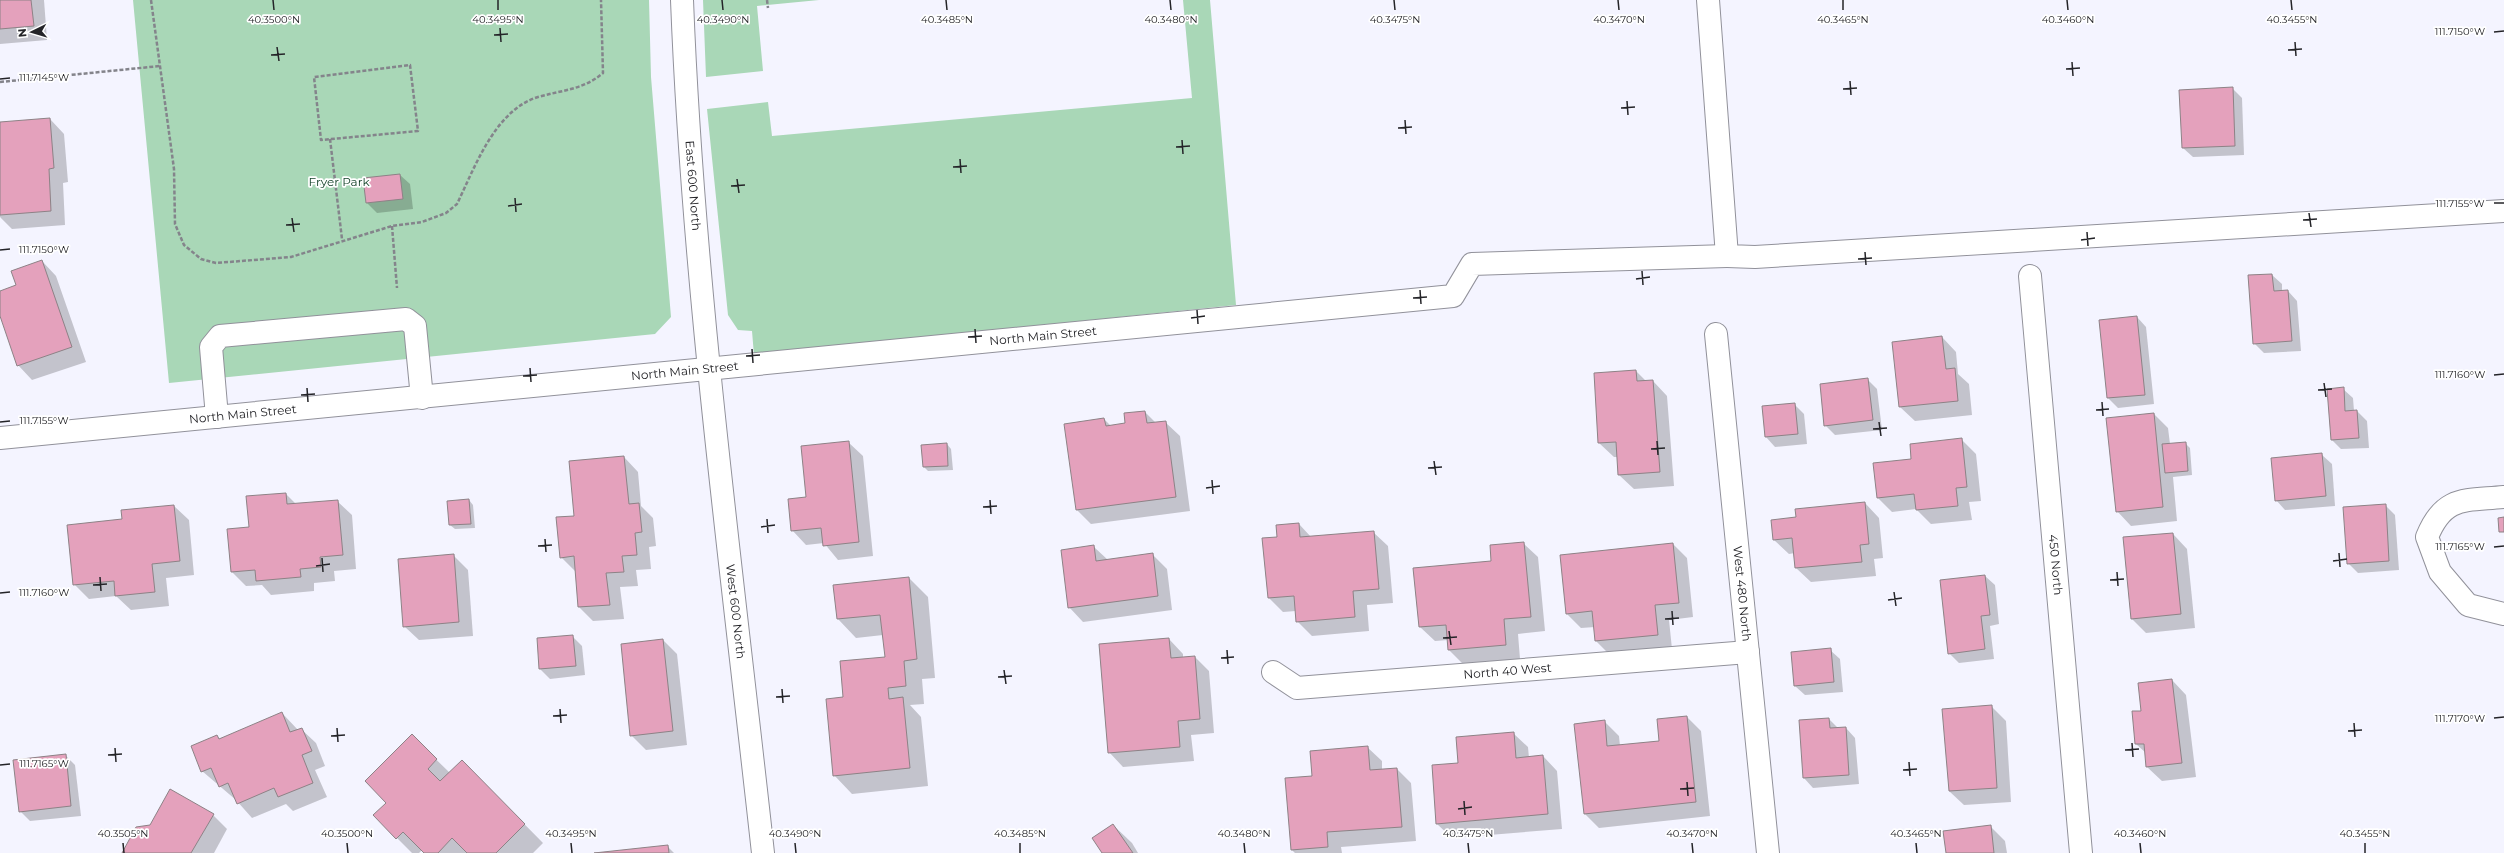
<svg xmlns="http://www.w3.org/2000/svg" width="2504" height="853" viewBox="0 0 2504 853" font-family="Montserrat,sans-serif">
<rect width="100%" height="100%" fill="#f4f4ff"/>
<g fill="#a9d7b7">
<polygon points="133,0 649,0 651,77 671,317 655,334 169,383"/>
<polygon points="703,0 819,0 757,6 763,71 706,77"/>
<polygon points="1183,0 1210,0 1236,305 754,355 752,331 738,330 728,315 707,109 768,102 772,136 1192,98"/>
</g>
<g fill="#0003">
<polygon points="0,0 44,0 47,40 0,44"/>
<polygon points="2232,88 2242,98 2244,155 2193,157 2183,148"/>
<polygon points="50,119 64,134 68,182 63,183 65,225 12,229 0,217 0,123"/>
<polygon points="400,175 410,184 413,209 377,213 367,203 364,179"/>
<polygon points="42,261 56,276 86,362 32,380 18,365 0,313 0,292 17,286"/>
<polygon points="2272,275 2282,284 2282,292 2288,291 2297,301 2301,351 2264,353 2254,343"/>
<polygon points="2137,317 2146,327 2154,404 2118,408 2108,398"/>
<polygon points="1942,337 1956,352 1958,374 1969,384 1972,415 1915,421 1900,407"/>
<polygon points="1636,371 1647,382 1653,381 1667,396 1674,486 1634,489 1619,475 1618,457 1614,457 1599,443"/>
<polygon points="1867,379 1877,389 1882,430 1835,435 1825,425"/>
<polygon points="2343,389 2353,398 2354,411 2357,411 2367,421 2369,448 2341,449 2332,440"/>
<polygon points="1794,404 1804,414 1807,444 1775,447 1766,437 1763,407"/>
<polygon points="1145,412 1156,423 1165,422 1180,436 1190,511 1091,524 1077,510 1104,419 1111,426 1127,424"/>
<polygon points="2154,414 2168,428 2170,444 2185,443 2190,448 2192,475 2173,477 2177,521 2131,526 2117,511"/>
<polygon points="1961,439 1976,454 1981,501 1969,502 1972,520 1931,524 1916,509 1892,512 1878,498 1912,460"/>
<polygon points="848,442 863,456 873,556 838,560 824,543 806,545 792,530 807,498"/>
<polygon points="947,444 951,449 953,470 928,471 924,467"/>
<polygon points="2322,455 2332,464 2335,506 2285,510 2276,500"/>
<polygon points="624,457 638,472 641,506 653,518 656,546 649,547 651,569 636,570 638,586 620,587 624,619 593,621 579,607 576,572 561,557 575,517"/>
<polygon points="286,494 296,504 337,501 352,515 356,569 334,571 335,581 314,583 314,591 271,595 262,585 246,586 232,572"/>
<polygon points="469,500 473,505 475,528 455,529 450,525"/>
<polygon points="1865,503 1879,518 1883,558 1874,559 1876,576 1811,582 1796,568 1795,553 1789,554 1774,540"/>
<polygon points="2385,505 2395,515 2399,570 2358,573 2348,563"/>
<polygon points="174,506 189,520 194,575 166,578 169,606 131,610 116,596 89,599 74,584 123,520 122,511"/>
<polygon points="1299,524 1311,537 1373,532 1388,546 1393,603 1367,605 1369,631 1312,636 1297,621 1296,611 1283,612 1269,598"/>
<polygon points="2173,534 2187,549 2195,628 2146,633 2132,619"/>
<polygon points="1523,543 1538,557 1545,631 1518,634 1520,659 1463,664 1449,650 1448,640 1435,641 1420,627 1492,561"/>
<polygon points="1673,544 1687,558 1693,617 1669,620 1672,649 1610,655 1596,641 1595,627 1581,628 1567,614"/>
<polygon points="1094,547 1108,560 1152,554 1167,569 1172,610 1083,622 1069,607"/>
<polygon points="453,555 468,570 473,636 419,640 404,626"/>
<polygon points="1985,576 1995,585 1999,624 1990,626 1994,659 1959,663 1949,653"/>
<polygon points="909,578 928,597 935,678 922,679 924,704 910,705 921,717 928,786 852,794 834,775 844,698 886,658 883,635 856,638 838,619 834,586"/>
<polygon points="572,636 582,646 585,675 550,679 540,669 538,639"/>
<polygon points="1169,639 1183,654 1183,658 1195,657 1209,671 1214,733 1191,735 1194,761 1123,767 1109,752"/>
<polygon points="663,640 677,654 687,745 646,750 631,735"/>
<polygon points="1830,650 1840,659 1843,692 1805,695 1795,686"/>
<polygon points="2172,680 2186,695 2196,777 2162,781 2147,767 2146,753 2136,744 2142,711"/>
<polygon points="1991,706 2006,721 2011,802 1964,805 1949,791"/>
<polygon points="282,713 298,730 301,729 316,743 325,766 315,770 327,797 293,811 286,804 252,818 236,800 202,771 217,736 220,739"/>
<polygon points="1687,717 1701,731 1710,816 1599,828 1585,814 1604,721 1619,736 1620,746 1660,742"/>
<polygon points="1829,719 1839,729 1846,728 1855,738 1859,784 1813,788 1804,778"/>
<polygon points="1513,733 1528,747 1529,758 1543,756 1557,771 1562,829 1452,838 1437,824 1459,764"/>
<polygon points="412,736 450,773 462,761 543,843 533,853 425,853 422,850 419,853 412,853 374,815 387,803"/>
<polygon points="1367,747 1382,761 1382,770 1397,769 1411,783 1416,841 1341,847 1342,853 1295,853 1292,850 1313,777"/>
<polygon points="65,755 75,765 81,816 30,821 20,811"/>
<polygon points="213,815 227,829 214,853 123,853"/>
<polygon points="1113,825 1132,843 1138,853 1103,853"/>
<polygon points="1991,827 2005,841 2007,853 1947,853"/>
<polygon points="667,846 674,853 603,853"/>
</g>
<g fill="#e4a1bc" stroke="#8d8286">
<polygon points="0,0 31,0 34,26 0,29"/>
<polygon points="2233,87 2235,146 2182,148 2179,90"/>
<polygon points="50,118 54,168 49,169 51,211 0,215 0,122"/>
<polygon points="400,174 403,199 366,203 363,178"/>
<polygon points="42,260 72,347 17,366 0,316 0,291 16,285 11,271"/>
<polygon points="2272,274 2274,291 2288,290 2292,341 2253,344 2248,275"/>
<polygon points="2137,316 2145,395 2107,398 2099,320"/>
<polygon points="1942,336 1946,369 1955,368 1958,401 1899,407 1892,342"/>
<polygon points="1636,370 1637,381 1653,380 1660,472 1618,475 1616,442 1598,443 1594,373"/>
<polygon points="1868,378 1873,420 1824,426 1820,384"/>
<polygon points="2344,387 2345,411 2357,410 2359,438 2331,440 2327,389"/>
<polygon points="1795,403 1798,434 1765,437 1762,406"/>
<polygon points="1145,411 1147,423 1166,421 1176,497 1076,510 1064,424 1104,418 1106,426 1125,423 1124,413"/>
<polygon points="2154,413 2163,507 2116,512 2106,418"/>
<polygon points="1962,438 1967,487 1956,488 1958,506 1916,510 1914,494 1877,498 1873,463 1911,459 1910,444"/>
<polygon points="849,441 859,542 823,546 821,528 791,531 788,499 806,497 801,446"/>
<polygon points="2186,442 2188,471 2165,473 2162,444"/>
<polygon points="947,443 948,466 923,467 921,445"/>
<polygon points="2322,453 2326,496 2275,501 2271,458"/>
<polygon points="624,456 629,504 639,503 642,532 635,533 637,555 622,556 624,572 606,573 610,605 578,607 574,556 560,558 556,517 574,516 569,461"/>
<polygon points="286,493 287,504 338,500 343,555 320,557 321,567 300,569 301,577 256,581 255,570 231,572 227,529 249,527 246,496"/>
<polygon points="469,499 471,524 449,525 447,501"/>
<polygon points="1865,502 1869,544 1860,545 1862,562 1795,568 1792,538 1773,540 1771,520 1796,517 1795,509"/>
<polygon points="2386,504 2389,561 2347,564 2343,507"/>
<polygon points="174,505 180,561 152,564 155,592 115,596 114,581 73,585 67,525 122,519 121,510"/>
<polygon points="2504,517 2504,532 2499,532 2498,518"/>
<polygon points="1299,523 1300,537 1374,531 1379,589 1353,591 1355,617 1296,622 1294,596 1268,598 1262,538 1277,537 1276,525"/>
<polygon points="2173,533 2181,614 2131,619 2123,537"/>
<polygon points="1524,542 1531,617 1504,619 1506,645 1448,650 1446,625 1419,627 1413,568 1491,561 1490,545"/>
<polygon points="1673,543 1679,603 1655,605 1658,635 1595,641 1592,611 1566,614 1560,555"/>
<polygon points="1094,545 1096,561 1153,553 1158,596 1068,608 1061,550"/>
<polygon points="454,554 459,622 403,627 398,559"/>
<polygon points="1985,575 1990,615 1981,616 1985,649 1948,654 1940,580"/>
<polygon points="909,577 917,659 904,661 906,686 888,688 889,699 903,697 910,768 833,776 826,699 843,697 840,661 885,657 880,615 837,619 833,585"/>
<polygon points="573,635 576,666 539,669 537,638"/>
<polygon points="1169,638 1171,658 1195,656 1200,719 1178,721 1180,747 1108,753 1099,644"/>
<polygon points="663,639 673,731 630,736 621,644"/>
<polygon points="1831,648 1834,682 1794,686 1791,652"/>
<polygon points="2172,679 2182,763 2146,767 2144,744 2135,744 2132,711 2141,711 2138,683"/>
<polygon points="1992,705 1997,788 1949,791 1942,709"/>
<polygon points="282,712 290,732 302,728 312,751 302,755 313,783 278,797 274,788 237,804 228,783 219,787 211,768 201,772 191,746 217,735 219,739"/>
<polygon points="1687,716 1696,802 1584,814 1574,724 1605,720 1607,746 1659,741 1657,719"/>
<polygon points="1829,718 1830,728 1846,727 1849,775 1803,778 1799,720"/>
<polygon points="1514,732 1516,758 1543,755 1548,814 1436,824 1432,765 1458,763 1456,737"/>
<polygon points="412,734 437,759 428,769 440,781 462,760 525,824 496,853 467,853 452,838 438,853 424,853 403,832 396,839 373,815 386,803 365,781"/>
<polygon points="1368,746 1370,770 1397,768 1402,827 1327,832 1328,847 1291,850 1285,778 1312,776 1310,751"/>
<polygon points="66,754 71,806 19,812 13,760"/>
<polygon points="170,789 214,814 191,853 122,853 136,827 150,825"/>
<polygon points="1113,824 1133,853 1102,853 1092,838"/>
<polygon points="1991,825 1994,853 1946,853 1943,831"/>
<polygon points="668,845 669,853 594,853"/>
</g>
<g fill="none" stroke-linecap="round" stroke-linejoin="round">
<defs>
<g id="minor">
<path id="s1" d="M682 0C693 285 732 570 763 853"/>
<polyline points="1708,0 1727,256 1755,257 2504,211"/>
<path id="s2" d="M2030 276 2081 853"/>
<path id="s3" d="M1716 334 1768 853"/>
<polyline points="217,417 211,347 220,336 406,319 415,326 422,398"/>
<path id="s4" d="M0 438 1453 296 1472 264 1727 256"/>
<path d="M2504 497C2465 501 2444 495 2427 537L2440 572 2468 605 2504 614"/>
<path id="s5" d="M1273 672 1297 688 1748 652"/>
</g>
</defs>
<use href="#minor" stroke="#91919a" stroke-width="24"/>
<g stroke="#84848b" stroke-width="2.5" stroke-dasharray="4 2" stroke-linecap="butt">
<path d="M151 0 174 169 175 224 184 245 201 259 216 263 291 257 392 226 422 222 446 213 457 204C475 167 495 110 538 97 562 90 583 90 603 73L601 0"/>
<polyline points="767,0 768,8"/>
<polygon points="410,65 418,131 321,140 314,77"/>
<polyline points="0,82 160,66"/>
<polyline points="330,139 342,239"/>
<polyline points="392,226 397,288"/>
</g>
<use href="#minor" stroke="#fff" stroke-width="22"/>
</g>
<path fill="none" stroke="#242428" stroke-width="1.5" d="M273 0 274 10M498 0V10M722 0 723 10M946 0 947 10M1170 0 1171 10M1394 0 1395 10M1618 0 1619 10M1843 0V10M2067 0 2068 10M2291 0 2292 10M500 28 501 42M2494 32 2504 31M494 35 508 34M2295 42 2296 56M277 47 279 61M2288 50 2302 49M271 55 285 54M2072 62 2073 76M2066 69 2080 68M0 79 10 78M1850 81 1851 95M1843 89 1857 88M1627 101 1628 115M1621 108 1635 107M1405 120 1406 134M1398 128 1412 127M1182 140 1183 154M1176 147 1190 146M960 159 961 173M953 167 967 166M737 179 739 193M731 186 745 185M515 198 516 212M2494 203H2504M508 206 522 204M2309 213 2311 227M292 218 294 232M2303 220 2317 219M286 225 300 224M2087 232 2088 246M2081 240 2095 238M0 250 10 249M1865 252 1866 265M1858 259 1872 258M1642 271 1643 285M1636 279 1650 277M1420 290 1421 304M1413 298 1427 297M1197 310 1198 324M1191 318 1205 316M975 329 976 343M968 337 982 336M752 349 753 363M746 356 760 355M530 368 531 382M2494 375 2504 374M523 376 537 375M2324 383 2326 397M307 388 308 402M2318 390 2332 389M301 395 315 394M2102 402 2103 416M2096 410 2109 409M0 422 10 421M1879 422 1881 436M1873 429 1887 428M1657 441 1658 455M1651 449 1665 448M1434 461 1436 475M1428 468 1442 467M1212 480 1213 494M1206 488 1220 486M990 500 991 514M983 507 997 506M767 519 768 533M761 527 775 525M545 539 546 552M538 546 552 545M2494 547 2504 546M2339 553 2340 567M322 558 323 572M2333 561 2347 559M316 566 330 564M2117 572 2118 586M100 577 101 591M2110 580 2124 579M93 585 107 584M1894 592 1896 606M0 593 10 592M1888 600 1902 598M1672 611 1673 625M1665 619 1679 618M1449 631 1451 645M1443 638 1457 637M1227 650 1228 664M1221 658 1234 657M1004 670 1006 684M998 677 1012 676M782 689 783 703M776 697 790 696M560 709 561 723M553 716 567 715M2494 718 2504 717M2354 723 2355 737M337 728 338 742M2348 731 2362 730M331 736 345 735M2132 743 2133 757M115 748 116 762M2125 750 2139 749M108 755 122 754M1909 762 1910 776M0 765 10 764M1903 770 1917 769M1687 782 1688 796M1680 789 1694 788M1464 801 1465 815M1458 809 1472 807M123 843 124 853M347 843 348 853M571 843 572 853M795 843 796 853M1020 843V853M1244 843 1245 853M1468 843 1469 853M1692 843 1693 853M1916 843 1917 853M2140 843 2141 853M2365 843V853"/>
<g text-anchor="middle" stroke-width="3.5" stroke-linejoin="round" paint-order="stroke">
<g font-size="12" fill="#0d3d23" stroke="#fff">
<text x="339" y="186">Fryer Park</text>
</g>
<g font-size="12" fill="#242428" stroke="#fff">
<text dy="4" stroke="none"><textPath href="#s1" startOffset="186">East 600 North</textPath></text>
<text dy="4" stroke="none"><textPath href="#s4" startOffset="1048">North Main Street</textPath></text>
<text dy="4" stroke="none"><textPath href="#s4" startOffset="688">North Main Street</textPath></text>
<text dy="4" stroke="none"><textPath href="#s4" startOffset="244">North Main Street</textPath></text>
<text dy="4" stroke="none"><textPath href="#s2" startOffset="290">450 North</textPath></text>
<text dy="4" stroke="none"><textPath href="#s3" startOffset="261">West 480 North</textPath></text>
<text dy="4" stroke="none"><textPath href="#s1" startOffset="614">West 600 North</textPath></text>
<text dy="4" stroke="none"><textPath href="#s5" startOffset="240">North 40 West</textPath></text>
</g>
</g>
<g font-size="10" text-anchor="middle" fill="#242428" stroke="#fff" stroke-width="3.5" stroke-linejoin="round" paint-order="stroke">
<text x="274" y="23">40.3500°N</text>
<text x="498" y="23">40.3495°N</text>
<text x="723" y="23">40.3490°N</text>
<text x="947" y="23">40.3485°N</text>
<text x="1171" y="23">40.3480°N</text>
<text x="1395" y="23">40.3475°N</text>
<text x="1619" y="23">40.3470°N</text>
<text x="1843" y="23">40.3465°N</text>
<text x="2068" y="23">40.3460°N</text>
<text x="2292" y="23">40.3455°N</text>
<text x="2460" y="35">111.7150°W</text>
<text x="44" y="81">111.7145°W</text>
<text x="2460" y="207">111.7155°W</text>
<text x="44" y="253">111.7150°W</text>
<text x="2460" y="378">111.7160°W</text>
<text x="44" y="424">111.7155°W</text>
<text x="2460" y="550">111.7165°W</text>
<text x="44" y="596">111.7160°W</text>
<text x="2460" y="722">111.7170°W</text>
<text x="44" y="767">111.7165°W</text>
<text x="123" y="837">40.3505°N</text>
<text x="347" y="837">40.3500°N</text>
<text x="571" y="837">40.3495°N</text>
<text x="795" y="837">40.3490°N</text>
<text x="1020" y="837">40.3485°N</text>
<text x="1244" y="837">40.3480°N</text>
<text x="1468" y="837">40.3475°N</text>
<text x="1692" y="837">40.3470°N</text>
<text x="1916" y="837">40.3465°N</text>
<text x="2140" y="837">40.3460°N</text>
<text x="2365" y="837">40.3455°N</text>
</g>
<g transform="translate(32 32) rotate(265)" stroke="#ffffff" stroke-width="3" paint-order="stroke">
<path d="M0-3L7 15L0 10L-7 15Z" fill="#242428"/>
<text y="-6" font-size="11" font-weight="bold" text-anchor="middle" fill="#242428">N</text>
</g>
</svg>
